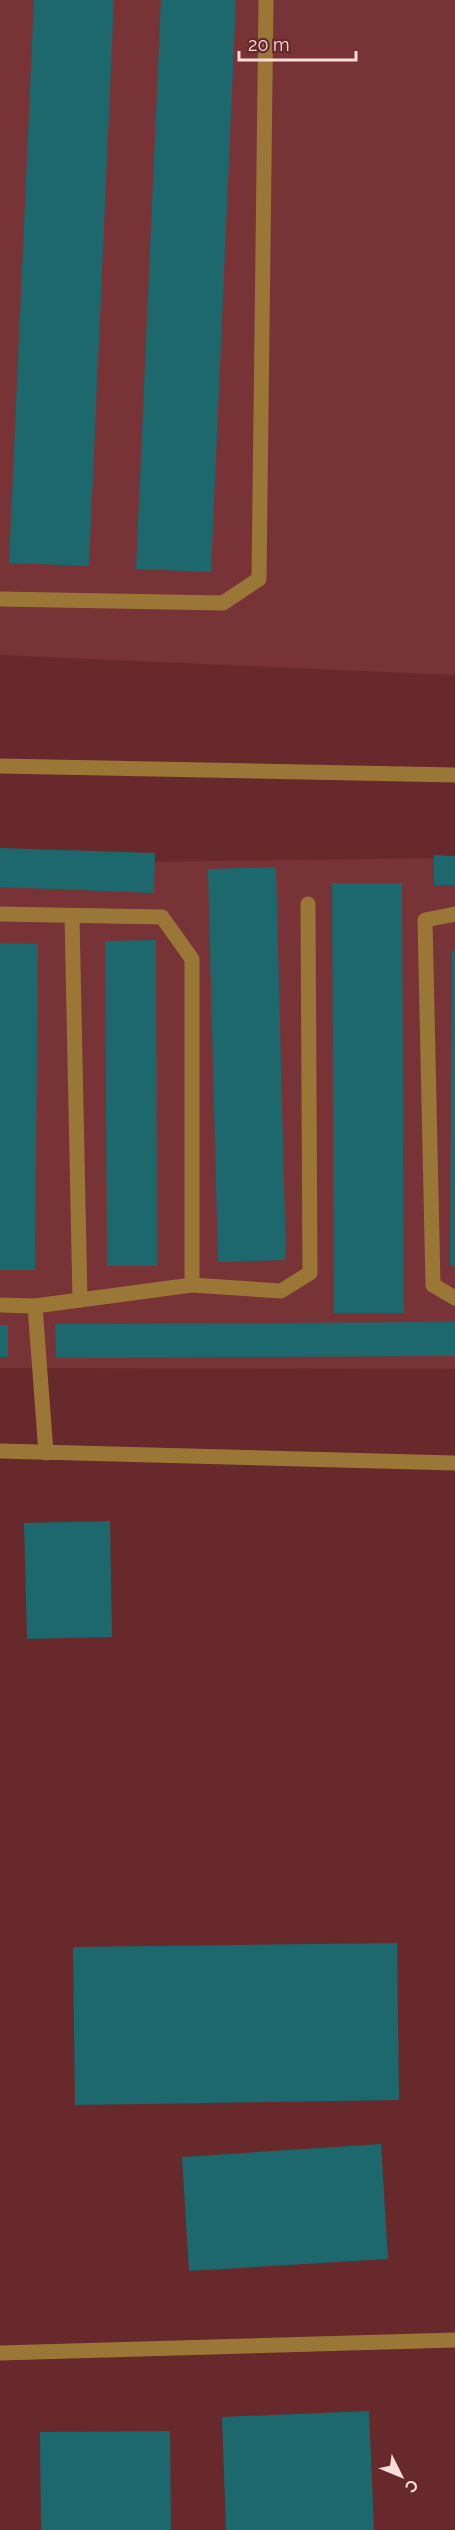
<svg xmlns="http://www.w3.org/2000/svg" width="455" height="2530" viewBox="0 0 455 2530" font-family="Raleway,sans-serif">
<rect width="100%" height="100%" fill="#67292c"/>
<g fill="#783337">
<polygon points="0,0 455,0 455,675 0,655"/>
<polygon points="0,858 145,862 455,858 455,1369 0,1368"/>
</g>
<g fill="#1c686c">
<polygon points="34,0 114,0 89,566 9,563"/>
<polygon points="161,0 236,0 211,572 136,569"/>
<polygon points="0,848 155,853 154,893 0,887"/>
<polygon points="434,855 455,856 455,885 434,885"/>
<polygon points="276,867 286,1260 218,1262 208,869"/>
<polygon points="332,883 402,883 404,1313 334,1313"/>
<polygon points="156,940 157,1266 107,1266 105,941"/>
<polygon points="0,943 38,944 35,1270 0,1270"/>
<polygon points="452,950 455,951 455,1265 450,1265"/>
<polygon points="455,1322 455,1356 56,1358 55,1324"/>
<rect x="0" y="1325" width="8" height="32"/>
<polygon points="110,1521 112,1637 27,1639 24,1523"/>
<polygon points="397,1943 399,2100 75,2105 73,1947"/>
<polygon points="381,2144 388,2259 189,2271 182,2157"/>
<polygon points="369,2411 374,2530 226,2530 222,2417"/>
<polygon points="170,2431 171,2530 41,2530 40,2432"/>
</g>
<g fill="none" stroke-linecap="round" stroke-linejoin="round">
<g stroke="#9a7637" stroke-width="15">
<polyline points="0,599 223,603 259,579 266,0"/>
<polyline points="0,766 455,775"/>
<polyline points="0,914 162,917 192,959 192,1285 35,1306 0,1305"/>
<polyline points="455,914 425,920 433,1285 455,1298"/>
<polyline points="72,916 80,1300"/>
<polyline points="192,1285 281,1291 310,1273 308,904"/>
<polyline points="35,1306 46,1453"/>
<polyline points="0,1451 455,1463"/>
<polyline points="0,2353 455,2340"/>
</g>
</g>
<g transform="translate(401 2476) rotate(133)" stroke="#67292c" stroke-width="4.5" paint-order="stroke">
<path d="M0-4.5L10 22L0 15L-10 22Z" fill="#fddddc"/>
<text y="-9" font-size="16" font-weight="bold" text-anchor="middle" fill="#fddddc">С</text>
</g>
<path d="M239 51v9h117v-9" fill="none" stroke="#fddddc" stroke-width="3"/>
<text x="248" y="51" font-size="18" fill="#fddddc" stroke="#67292c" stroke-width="4.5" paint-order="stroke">20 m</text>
</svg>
